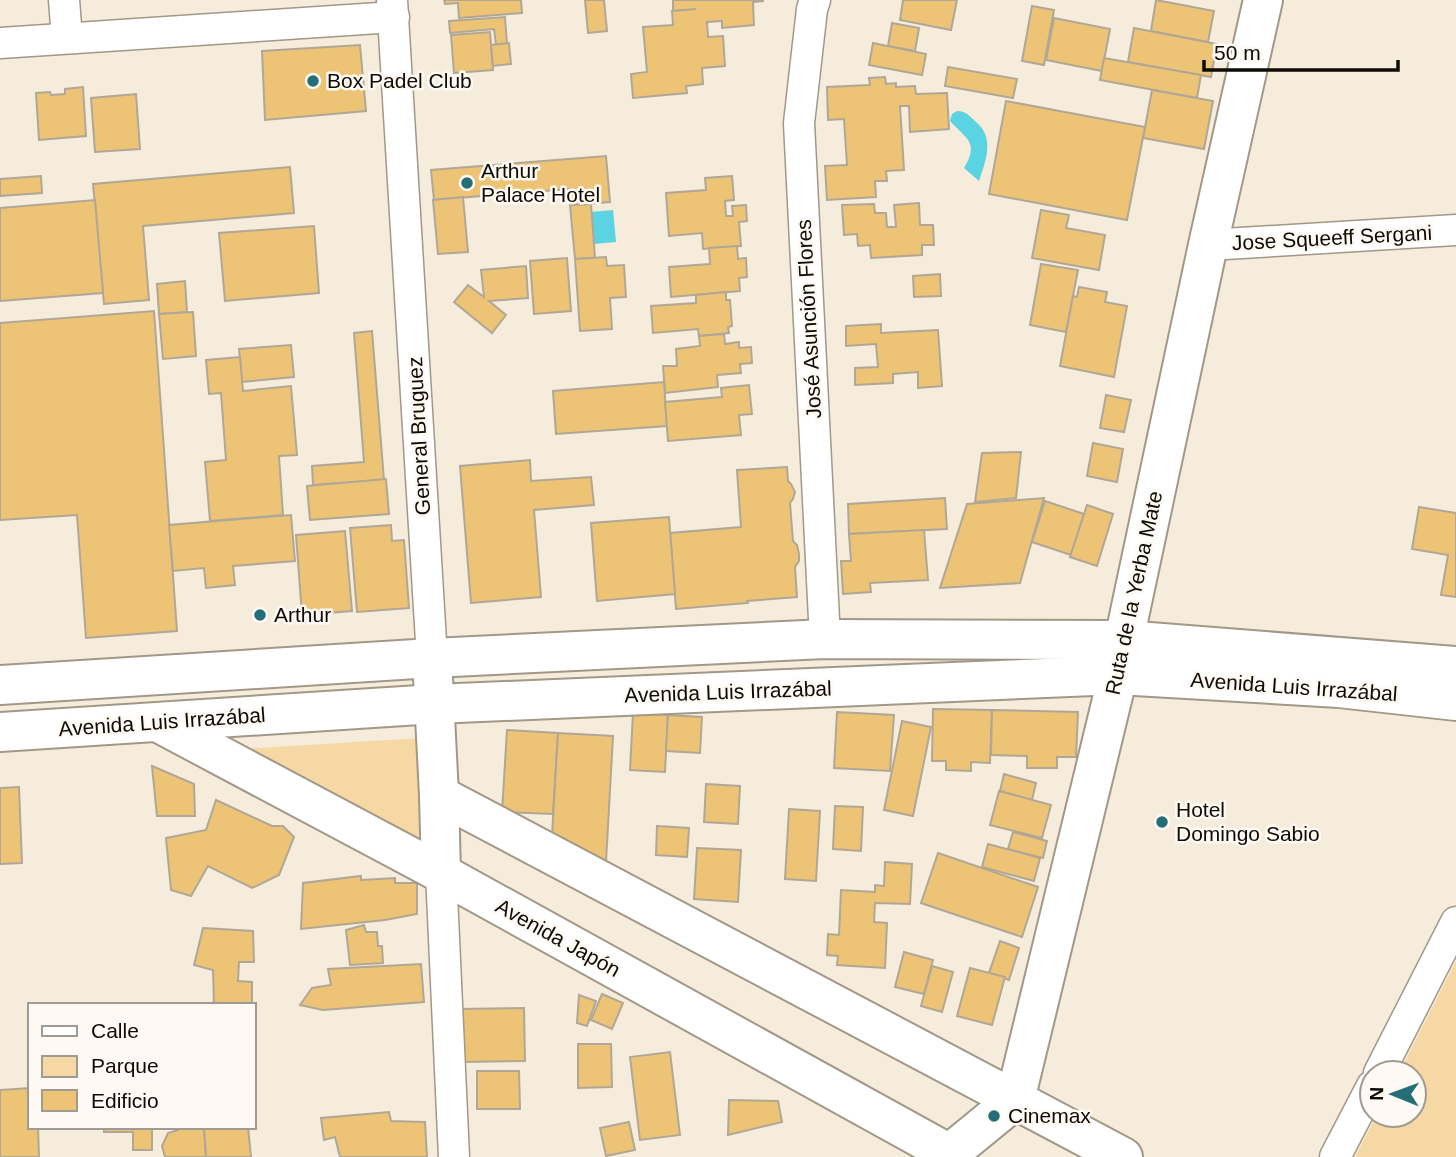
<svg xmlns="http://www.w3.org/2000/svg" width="1456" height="1157" viewBox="0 0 1456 1157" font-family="Helvetica,sans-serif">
<rect width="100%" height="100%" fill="#f6ecdb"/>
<g fill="#f5d8a3">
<polygon points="420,738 425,868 193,752"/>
<polygon points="1456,961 1456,1157 1355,1157 1377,1115 1414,1115 1414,1073 1399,1073"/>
</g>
<g fill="#5bd3e2">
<path d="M957 111C967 111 969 116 976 122 995 138 986 160 979 181L964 168C980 142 966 139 950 121L952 114Z"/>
<polygon points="613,210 616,242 594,244 591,212"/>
</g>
<g fill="#edc475" stroke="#b0a797" stroke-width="2">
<polygon points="444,0 521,0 522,13 459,18 458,3 445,4"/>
<polygon points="585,0 604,0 607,31 588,33"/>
<polygon points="673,0 763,0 763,1 753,2 754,25 722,28 722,21 707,22 708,37 723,36 725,66 702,68 703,84 686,86 687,93 633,98 631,74 647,72 643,27 673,25 672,11 696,9 673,11"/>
<polygon points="903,0 957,0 951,30 900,20"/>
<polygon points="1156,0 1214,11 1208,42 1151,31"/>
<polygon points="1032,6 1054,10 1044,65 1022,61"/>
<polygon points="505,17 507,44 496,45 494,29 450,33 449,21"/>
<polygon points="1054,18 1110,29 1102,71 1046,60"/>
<polygon points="892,23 919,28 915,51 888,46"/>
<polygon points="1134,28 1217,44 1211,77 1128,62"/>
<polygon points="490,32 493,70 454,73 451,35"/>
<polygon points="509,43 511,64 493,66 491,45"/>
<polygon points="873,43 926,54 922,75 869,65"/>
<polygon points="360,45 366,111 265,120 262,51"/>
<polygon points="1104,58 1201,75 1197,98 1100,80"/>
<polygon points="948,67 1017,79 1013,98 945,86"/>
<polygon points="885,77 886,84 896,83 896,87 915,86 916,94 947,93 949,129 910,132 909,106 900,106 904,170 886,171 887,181 875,181 876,197 827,200 825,166 847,165 844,119 828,120 827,87 870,85 869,78"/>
<polygon points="83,87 86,136 39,140 36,93 50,92 51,95 65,94 65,89"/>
<polygon points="1152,90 1213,101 1204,149 1143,138"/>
<polygon points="136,94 140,149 95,152 91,98"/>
<polygon points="1006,101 1145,127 1127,220 989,194"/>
<polygon points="606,156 610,202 571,205 569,189 434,200 431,170"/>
<polygon points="290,167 294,213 143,226 149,300 104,304 93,184"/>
<polygon points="41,176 42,193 0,196 0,179"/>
<polygon points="732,176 734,200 725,201 726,216 733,216 732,206 746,205 747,221 739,222 741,246 703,249 702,233 669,236 666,193 706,190 705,178"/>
<polygon points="463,197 468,252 438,254 433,200"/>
<polygon points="95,200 103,293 0,301 0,208"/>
<polygon points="919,203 920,225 933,225 934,245 922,245 922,255 871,258 870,245 858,246 857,234 844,235 842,205 874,204 875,213 886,213 887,227 896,227 894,205"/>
<polygon points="591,204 595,258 575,259 570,205"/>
<polygon points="1041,210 1069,215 1066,228 1105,235 1099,270 1032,258"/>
<polygon points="314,226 319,293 225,301 219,233"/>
<polygon points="737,246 738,259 746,258 747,277 739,278 740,291 671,297 669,267 710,264 709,248"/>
<polygon points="606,257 607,266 624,265 626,297 610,298 612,329 580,331 575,259"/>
<polygon points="567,258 571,311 534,314 530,261"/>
<polygon points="1041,264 1078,270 1066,332 1030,325"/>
<polygon points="526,266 528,298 489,301 506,315 492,333 454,302 468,285 484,297 481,270"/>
<polygon points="940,274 941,296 914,297 913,276"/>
<polygon points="185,281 187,312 159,314 157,284"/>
<polygon points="1079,287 1107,292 1105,302 1127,306 1114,377 1060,366 1073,296 1077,297"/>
<polygon points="726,292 726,300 730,300 732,326 728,327 729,333 699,336 698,329 653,333 651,306 696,303 696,295"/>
<polygon points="154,311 177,631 86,638 77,515 0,520 0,323"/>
<polygon points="193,312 196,356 163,359 159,314"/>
<polygon points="881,324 881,333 938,330 942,386 918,388 918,372 893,374 893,383 855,385 855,368 878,367 876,344 846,346 846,326"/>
<polygon points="372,331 384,480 313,485 312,466 364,462 354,333"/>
<polygon points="724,334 725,344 739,342 739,348 751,347 752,363 740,364 741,373 717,375 718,387 665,393 663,366 677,366 676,349 700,346 699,336"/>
<polygon points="291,345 294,377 242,382 239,349"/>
<polygon points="240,357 243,391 291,386 297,455 279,456 283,515 210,521 205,462 226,460 221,393 209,394 206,360"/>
<polygon points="664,382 667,426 556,434 553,391"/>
<polygon points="749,385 752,414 739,415 741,435 668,441 665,402 722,397 721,388"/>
<polygon points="1106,395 1131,400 1124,432 1100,428"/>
<polygon points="1093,443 1123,449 1117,482 1087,476"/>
<polygon points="1021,452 1016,498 975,502 982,453"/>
<polygon points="530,460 531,481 591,477 594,505 534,510 541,597 471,603 460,466"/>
<polygon points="787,467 788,481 791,484 795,492 793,499 790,503 793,541 797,545 799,554 799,561 795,567 797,597 747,601 748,603 676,609 670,533 741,527 737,470"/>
<polygon points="386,479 389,514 310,520 307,486"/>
<polygon points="945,498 947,529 849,534 848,504"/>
<polygon points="1044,498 1020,583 940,588 967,504"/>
<polygon points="1045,501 1084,514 1071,555 1032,542"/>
<polygon points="1087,505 1113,514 1097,566 1070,557"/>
<polygon points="1419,507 1456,513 1456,597 1441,595 1448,555 1412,549"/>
<polygon points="291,515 295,561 233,566 235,585 206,588 204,568 173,571 169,525"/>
<polygon points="669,517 675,594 597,601 591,523"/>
<polygon points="391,525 392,541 404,540 409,608 357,612 350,528"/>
<polygon points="924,530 928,580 870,583 871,592 843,594 841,561 851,561 849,534"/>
<polygon points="345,531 352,611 302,615 296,535"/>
<polygon points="933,709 992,710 990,763 971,762 971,771 946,770 946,761 932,761"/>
<polygon points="992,710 1078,712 1076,757 1057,757 1057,768 1027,768 1027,756 991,755"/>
<polygon points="837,712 894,715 890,771 834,768"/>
<polygon points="633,713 668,715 665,772 630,770"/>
<polygon points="668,715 702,717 700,753 666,751"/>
<polygon points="902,721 931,727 913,816 884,810"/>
<polygon points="507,730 558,733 553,814 502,812"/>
<polygon points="558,733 613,736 606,862 552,835"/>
<polygon points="152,766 194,784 195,816 157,816"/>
<polygon points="1004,774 1036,783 1032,800 1000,791"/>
<polygon points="706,784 740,786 738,824 704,822"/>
<polygon points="19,787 22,863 0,864 0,788"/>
<polygon points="999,791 1051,805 1042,838 990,825"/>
<polygon points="216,800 272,826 283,826 294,837 279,875 252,888 208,866 191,896 171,890 166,838 206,830"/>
<polygon points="835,806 863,807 861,851 833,849"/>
<polygon points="789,809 820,811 816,881 785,879"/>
<polygon points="657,826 689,828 687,857 656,855"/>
<polygon points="1013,832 1047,841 1043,858 1008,849"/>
<polygon points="988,844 1040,858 1034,881 982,867"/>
<polygon points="697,848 741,850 738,902 694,899"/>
<polygon points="938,853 1038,887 1022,937 921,903"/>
<polygon points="885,862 912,864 910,904 875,903 874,922 887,923 885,968 837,965 838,956 827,955 828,934 839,935 841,890 875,892 875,885 884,886"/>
<polygon points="361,876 361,880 395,878 395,883 417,883 417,914 385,920 301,929 303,883"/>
<polygon points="364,925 366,932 377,932 378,946 382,946 383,963 350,965 346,930"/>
<polygon points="203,928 253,931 254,962 239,962 238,981 252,982 252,1005 214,1005 213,970 194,965"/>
<polygon points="1000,941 1019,948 1009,980 989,973"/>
<polygon points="904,952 933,960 924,994 895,987"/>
<polygon points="421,964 424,1002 323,1010 300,1005 312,988 331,985 328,969"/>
<polygon points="932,966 953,972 942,1012 921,1006"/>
<polygon points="970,968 1005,977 992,1025 957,1016"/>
<polygon points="602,994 623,1003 612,1029 591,1020"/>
<polygon points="579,995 596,1001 587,1026 577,1023"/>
<polygon points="524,1008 525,1061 458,1062 457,1009"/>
<polygon points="578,1044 611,1044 612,1087 578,1088"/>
<polygon points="670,1052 680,1135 640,1140 630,1057"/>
<polygon points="477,1071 519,1071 520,1109 477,1109"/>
<polygon points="30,1088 30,1127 38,1127 39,1157 0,1157 0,1090"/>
<polygon points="729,1100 778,1101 782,1122 728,1135"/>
<polygon points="389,1112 391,1121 425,1122 427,1157 340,1157 335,1137 324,1140 321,1118"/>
<polygon points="629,1122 635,1150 606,1156 600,1128"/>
<polygon points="104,1127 152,1127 152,1150 133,1150 133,1132 104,1132"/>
<polygon points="178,1127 204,1127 206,1157 165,1157 162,1146 168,1133 178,1130"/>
<polygon points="204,1127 248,1127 251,1157 206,1157"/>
</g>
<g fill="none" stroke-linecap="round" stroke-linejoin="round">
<defs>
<g id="minor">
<polyline points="64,0 67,38"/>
<polyline points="392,0 432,658"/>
<polyline points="815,0 812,9 799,123 825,639"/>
<polyline points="0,43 394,17"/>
<polyline points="1208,245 1456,230"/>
<polyline points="441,873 454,1157"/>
<polyline points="1379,1073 1456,922"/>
<polyline points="1335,1157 1372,1086"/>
</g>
<g id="secondary">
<polyline points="432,658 439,795 441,873"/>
<polyline points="159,723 441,873 955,1157"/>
<polyline points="439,795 1123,1157"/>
<polyline points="949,1154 1015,1100 1118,675 1124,640 1208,245 1263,0"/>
</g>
<g id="trunk">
<polyline points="0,685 432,658 825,639 1124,640 1456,666"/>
<polyline points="0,732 435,704 1118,675 1339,688 1456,701"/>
</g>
</defs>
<use href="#minor" stroke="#a19888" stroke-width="33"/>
<use href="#secondary" stroke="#a19888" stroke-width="42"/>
<use href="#trunk" stroke="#a19888" stroke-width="42"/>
<use href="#minor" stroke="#fff" stroke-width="30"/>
<use href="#secondary" stroke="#fff" stroke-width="38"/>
<use href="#trunk" stroke="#fff" stroke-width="38"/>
</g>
<g fill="#246e77" stroke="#fefaf3" stroke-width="2.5">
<circle cx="313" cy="81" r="7"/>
<circle cx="467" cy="183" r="7"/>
<circle cx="260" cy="615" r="7"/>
<circle cx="1162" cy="822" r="7"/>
<circle cx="994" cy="1116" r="7"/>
</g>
<g text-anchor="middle" stroke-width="5" stroke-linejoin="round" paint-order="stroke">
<g font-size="21" fill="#0e0b06" stroke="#fefaf3" text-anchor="start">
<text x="327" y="88">Box Padel Club</text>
<text x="481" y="178">Arthur<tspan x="481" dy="24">Palace Hotel</tspan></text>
<text x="274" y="622">Arthur</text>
<text x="1176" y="817">Hotel<tspan x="1176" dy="24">Domingo Sabio</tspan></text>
<text x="1008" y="1123">Cinemax</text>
</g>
<g font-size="21" fill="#0e0b06" stroke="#fefaf3">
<text transform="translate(1332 238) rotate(-3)" y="7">Jose Squeeff Sergani</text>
<text transform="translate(809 319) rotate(-93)" y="7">José Asunción Flores</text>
<text transform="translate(419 436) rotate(-93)" y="7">General Bruguez</text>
<text transform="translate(1134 593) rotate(-78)" y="7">Ruta de la Yerba Mate</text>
<text transform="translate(1294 687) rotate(4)" y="7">Avenida Luis Irrazábal</text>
<text transform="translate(728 692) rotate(-2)" y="7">Avenida Luis Irrazábal</text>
<text transform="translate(162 722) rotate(-4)" y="7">Avenida Luis Irrazábal</text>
<text transform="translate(558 938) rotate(29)" y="7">Avenida Japón</text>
</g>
</g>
<rect x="28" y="1003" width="228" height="126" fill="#fefaf3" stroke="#9e9a94" stroke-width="2"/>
<rect x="42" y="1026" width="35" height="10" fill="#ffffff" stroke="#9e9a94" stroke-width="2"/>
<text x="91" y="1038" font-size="21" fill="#0e0b06">Calle</text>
<rect x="42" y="1056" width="35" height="21" fill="#f5d8a3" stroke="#9e9a94" stroke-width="2"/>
<text x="91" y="1073" font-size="21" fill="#0e0b06">Parque</text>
<rect x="42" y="1090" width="35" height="21" fill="#edc475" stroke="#9e9a94" stroke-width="2"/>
<text x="91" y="1108" font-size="21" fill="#0e0b06">Edificio</text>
<g transform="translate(1393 1094) rotate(271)"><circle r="33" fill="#fefaf3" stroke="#9e9a94" stroke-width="2"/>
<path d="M0-5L12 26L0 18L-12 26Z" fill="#246e77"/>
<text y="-10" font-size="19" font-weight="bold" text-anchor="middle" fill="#0e0b06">N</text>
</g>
<path d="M1204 60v10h194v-10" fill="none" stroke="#0e0b06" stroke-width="3.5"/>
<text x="1214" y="60" font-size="21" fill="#0e0b06" stroke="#fefaf3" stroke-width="5" paint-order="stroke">50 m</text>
</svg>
